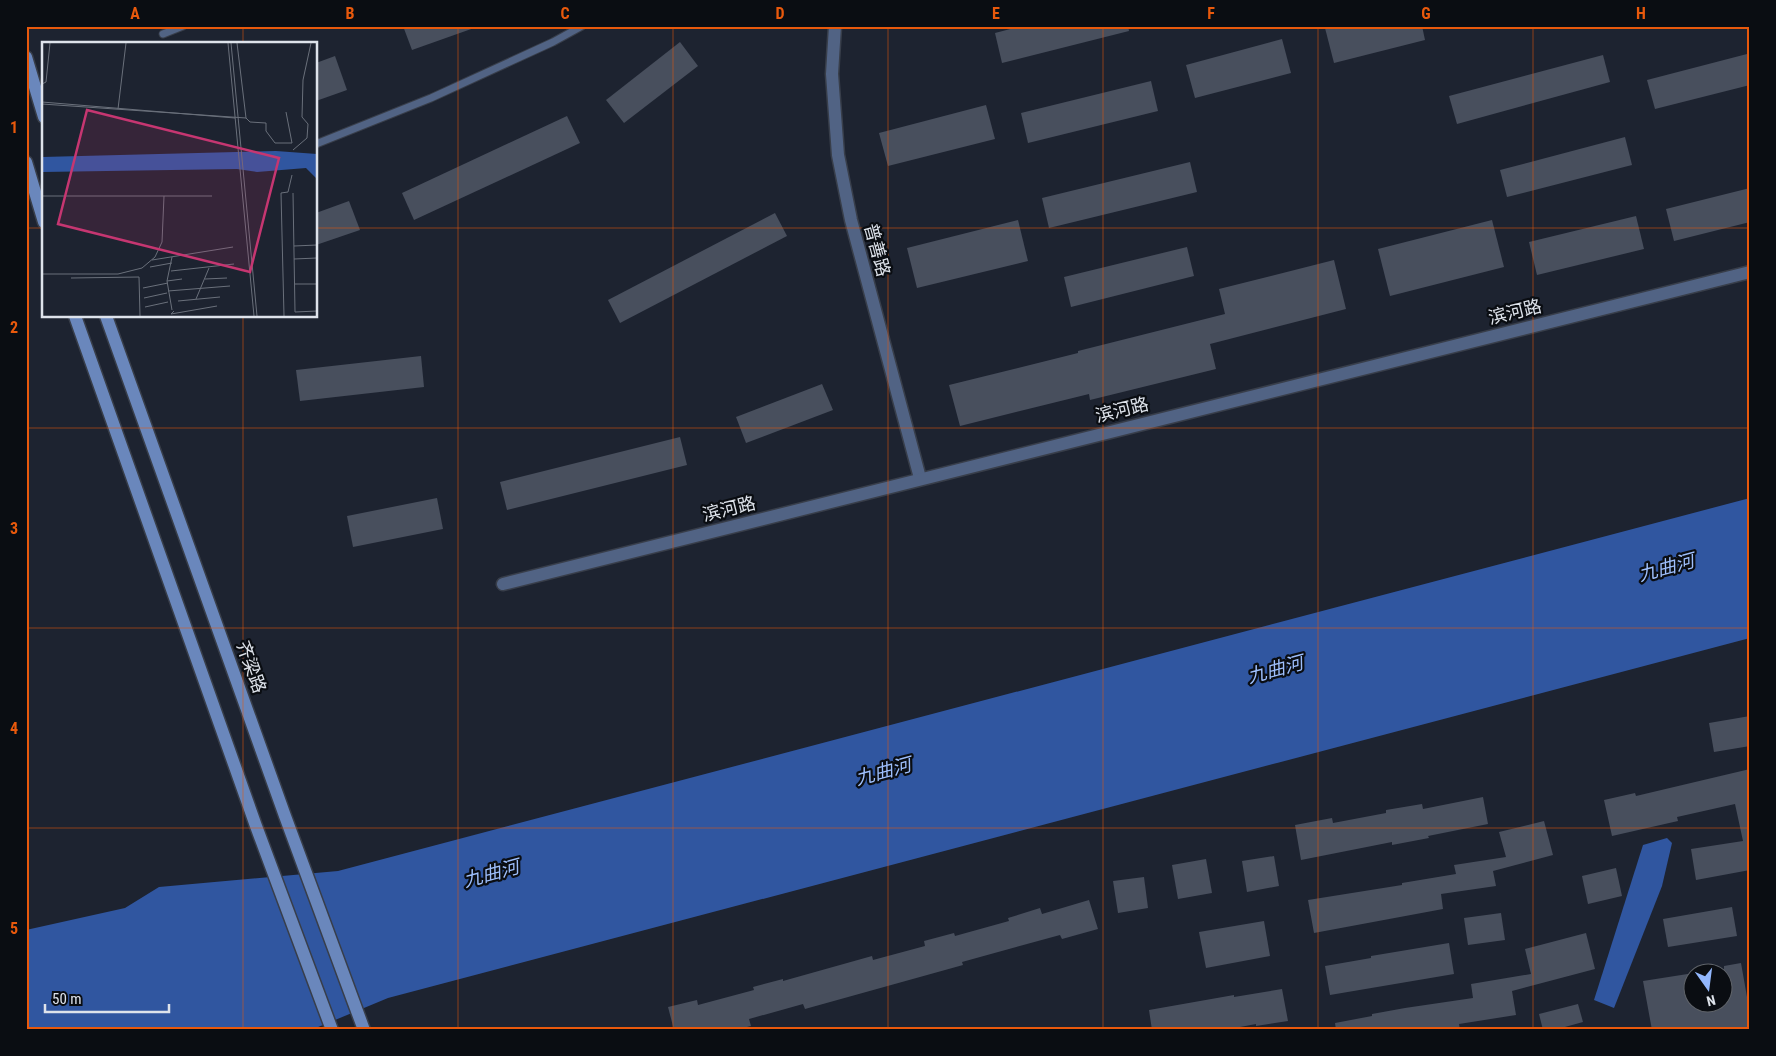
<svg xmlns="http://www.w3.org/2000/svg" width="1776" height="1056" font-family="'Roboto Condensed','Noto Sans SC',sans-serif">
<style>
.water{fill:#3056a0}
.building{fill:#484f5d}
.lines{fill:none;stroke-linecap:round;stroke-linejoin:round}
.lane-casing{stroke:#383e4a;stroke-width:9}
.street-casing{stroke:#383e4a;stroke-width:15}
.secondary-casing{stroke:#383e4a;stroke-width:15}
.lane{stroke:#516384;stroke-width:7}
.street{stroke:#516384;stroke-width:12}
.secondary{stroke:#6a87bc;stroke-width:12}
.grid{fill:none;stroke:#e8590c;stroke-width:1;stroke-opacity:0.55}
.labels{text-anchor:middle;stroke-width:4.5;stroke-linejoin:round;paint-order:stroke}
.street-label{font-size:18px;fill:#dee3eb;stroke:#0a0d12}
.water-label{font-size:19px;font-style:italic;fill:#9ebffc;stroke:#0a0d12}
.inset-road{fill:none;stroke:#6a707b;stroke-width:1}
.view{fill:#c63671;fill-opacity:0.15;stroke:#c63671;stroke-width:2.5}
.inset-edge{fill:none;stroke:#dee3eb;stroke-width:2.5}
.neatline{fill:none;stroke:#e8590c;stroke-width:2}
.grid-label{font-size:16px;text-anchor:middle;font-weight:bold;fill:#e8590c}
</style>
<rect width="100%" height="100%" fill="#1d2330"/>
<g class="water">
<polygon points="1750,498 1750,638 388,998 311,1030 26,1030 26,930 125,908 159,887 338,871"/>
<polygon points="1667,838 1672,843 1662,886 1614,1008 1594,1000 1643,845"/>
</g>
<g class="building">
<polygon points="403,26 473,26 474,28 412,50"/>
<polygon points="1022,26 1128,26 1129,31 1002,63 995,33"/>
<polygon points="1334,26 1422,26 1425,40 1334,63 1325,28"/>
<polygon points="1282,39 1291,73 1195,98 1186,65"/>
<polygon points="680,42 698,66 624,123 606,100"/>
<polygon points="1747,54 1750,66 1750,85 1655,109 1647,80"/>
<polygon points="1603,55 1610,82 1457,124 1449,96"/>
<polygon points="335,56 347,90 316,101 316,63"/>
<polygon points="1151,81 1158,111 1028,143 1021,113"/>
<polygon points="986,105 995,139 888,166 879,133"/>
<polygon points="567,116 580,143 414,220 402,193"/>
<polygon points="1625,137 1632,165 1507,197 1500,170"/>
<polygon points="1190,162 1197,192 1049,228 1042,198"/>
<polygon points="1750,188 1750,222 1674,241 1666,209"/>
<polygon points="349,201 360,230 316,245 316,213"/>
<polygon points="775,213 787,236 620,323 608,300"/>
<polygon points="1636,216 1644,249 1537,275 1529,242"/>
<polygon points="1018,220 1028,261 917,288 907,248"/>
<polygon points="1492,220 1504,267 1390,296 1378,249"/>
<polygon points="1187,247 1194,276 1071,307 1064,277"/>
<polygon points="1334,260 1346,309 1210,344 1216,369 1090,400 1089,394 960,426 949,385 1078,353 1078,351 1225,314 1219,289"/>
<polygon points="421,356 424,387 300,401 296,370"/>
<polygon points="822,384 833,410 746,443 736,417"/>
<polygon points="680,437 687,465 507,510 500,482"/>
<polygon points="437,498 443,529 353,547 347,516"/>
<polygon points="1750,716 1750,746 1714,752 1709,723"/>
<polygon points="1750,769 1750,870 1696,880 1691,849 1743,841 1735,804 1677,817 1678,821 1612,836 1604,800 1635,793 1636,796"/>
<polygon points="1483,797 1488,824 1428,836 1429,838 1392,845 1392,842 1301,860 1295,825 1332,818 1333,823 1386,813 1386,810 1422,804 1423,809"/>
<polygon points="1544,821 1553,855 1493,871 1496,886 1441,894 1443,909 1314,933 1308,900 1402,885 1402,883 1456,874 1454,865 1506,857 1499,832"/>
<polygon points="1274,856 1279,886 1247,892 1242,861"/>
<polygon points="1206,859 1212,893 1178,899 1172,865"/>
<polygon points="1616,868 1622,896 1588,904 1582,876"/>
<polygon points="1144,877 1148,908 1118,913 1113,881"/>
<polygon points="1089,900 1098,929 1062,939 1060,935 962,962 963,965 805,1009 803,1004 749,1019 751,1026 735,1030 674,1030 668,1007 697,1000 698,1005 754,990 753,987 783,979 783,981 872,956 873,960 925,946 924,941 954,933 955,936 1009,921 1008,918 1040,908 1042,914"/>
<polygon points="1732,907 1737,936 1668,947 1663,919"/>
<polygon points="1501,913 1505,940 1468,945 1464,918"/>
<polygon points="1264,921 1270,956 1206,968 1199,932"/>
<polygon points="1586,933 1595,969 1512,991 1516,1015 1459,1024 1460,1030 1336,1030 1335,1023 1372,1016 1372,1014 1405,1008 1473,998 1471,984 1531,974 1525,949"/>
<polygon points="1449,943 1454,974 1330,995 1325,966 1371,958 1371,956"/>
<polygon points="1741,963 1750,1014 1750,1030 1652,1030 1643,981 1694,973 1694,1004 1724,1004 1724,966"/>
<polygon points="1282,989 1288,1021 1256,1026 1256,1024 1224,1030 1152,1030 1149,1010 1234,995 1234,997"/>
<polygon points="1578,1004 1583,1022 1554,1030 1543,1030 1539,1014"/>
</g>
<g class="lines">
<g class="lane-casing">
<g id="lane">
<polyline points="163,34 183,26"/>
<polyline points="316,144 431,98 553,42 582,26"/>
</g>
</g>
<g class="street-casing">
<g id="street">
<polyline points="835,26 832,74 838,155 851,220 920,478"/>
<polyline points="503,584 1750,272"/>
</g>
</g>
<g class="secondary-casing">
<g id="secondary">
<polyline points="26,57 44,117"/>
<polyline points="26,162 44,222"/>
<polyline points="75,316 256,826 332,1030"/>
<polyline points="106,316 285,816 364,1030"/>
</g>
</g>
<use href="#lane" class="lane"/>
<use href="#street" class="street"/>
<use href="#secondary" class="secondary"/>
</g>
<path class="grid" d="M243,26V44M458,26V1030M673,26V1030M888,26V1030M1103,26V1030M1318,26V1030M1533,26V1030M26,228H44M316,228H1750M243,316V1030M26,428H1750M26,628H1750M26,828H1750"/>
<g class="labels">
<g class="street-label">
<text transform="translate(877 250) rotate(75)" y="6">普善路</text>
<text transform="translate(1515 312) rotate(-14)" y="6">滨河路</text>
<text transform="translate(1122 410) rotate(-14)" y="6">滨河路</text>
<text transform="translate(729 509) rotate(-14)" y="6">滨河路</text>
<text transform="translate(251 667) rotate(70)" y="6">齐梁路</text>
</g>
<g class="water-label">
<text transform="translate(1666 567) rotate(-15)" y="7">九曲河</text>
<text transform="translate(1275 669) rotate(-15)" y="7">九曲河</text>
<text transform="translate(883 771) rotate(-15)" y="7">九曲河</text>
<text transform="translate(491 873) rotate(-15)" y="7">九曲河</text>
</g>
</g>
<g transform="translate(42 42)">
<rect width="275" height="275" fill="#1d2330"/>
<path d="M234,109L275,112V137L264,126L215,130L195,127L0,130V115Z" fill="#3056a0"/>
<path class="inset-road" d="M186,1L212,274M189,1L215,274M0,42L4,40L8,1M0,60L193,76M0,62L204,76L195,1M76,67L84,1M204,76L208,80L224,81V89L233,101H250L244,70M251,108L265,96L266,82L260,75L261,38L269,1M251,151L253,270L275,269M0,154H170M252,204L275,203M252,217L275,216M110,218L191,205M108,225L130,221M129,229L192,222M0,232H76L100,226L113,215L120,200L122,154M29,236L97,235L98,274M163,237L185,236M125,239L140,237M253,242H275M101,246L126,241M126,249L188,244M102,256L125,251M154,257L167,226M136,259L178,255M103,265L126,260M130,268L125,239L130,215M132,269L129,272L175,264M242,274L239,151L246,150L250,133"/>
<path class="view" d="M45,68L237,116L208,230L16,182Z"/>
<rect width="275" height="275" class="inset-edge"/>
</g>
<rect width="1776" height="1056" fill="none" stroke="#0a0d12" stroke-width="55"/>
<g transform="translate(1708 988) rotate(166)"><circle r="24" fill="#0a0d12" stroke="#5f6369"/>
<path d="M0-4L9 19L0 12L-9 19Z" fill="#92b7fd"/>
<text y="-8" font-size="14" font-weight="bold" text-anchor="middle" fill="#dee3eb">N</text>
</g>
<path d="M45 1004v8h124v-8" fill="none" stroke="#dee3eb" stroke-width="2.5"/>
<text x="52" y="1004" font-size="15" fill="#dee3eb" stroke="#0a0d12" stroke-width="4" paint-order="stroke">50 m</text>
<rect x="28" y="28" width="1720" height="1000" class="neatline"/>
<g class="grid-label">
<text x="135" y="19">A</text>
<text x="350" y="19">B</text>
<text x="565" y="19">C</text>
<text x="780" y="19">D</text>
<text x="996" y="19">E</text>
<text x="1211" y="19">F</text>
<text x="1426" y="19">G</text>
<text x="1641" y="19">H</text>
<text x="14" y="133">1</text>
<text x="14" y="333">2</text>
<text x="14" y="534">3</text>
<text x="14" y="734">4</text>
<text x="14" y="934">5</text>
</g>
</svg>
